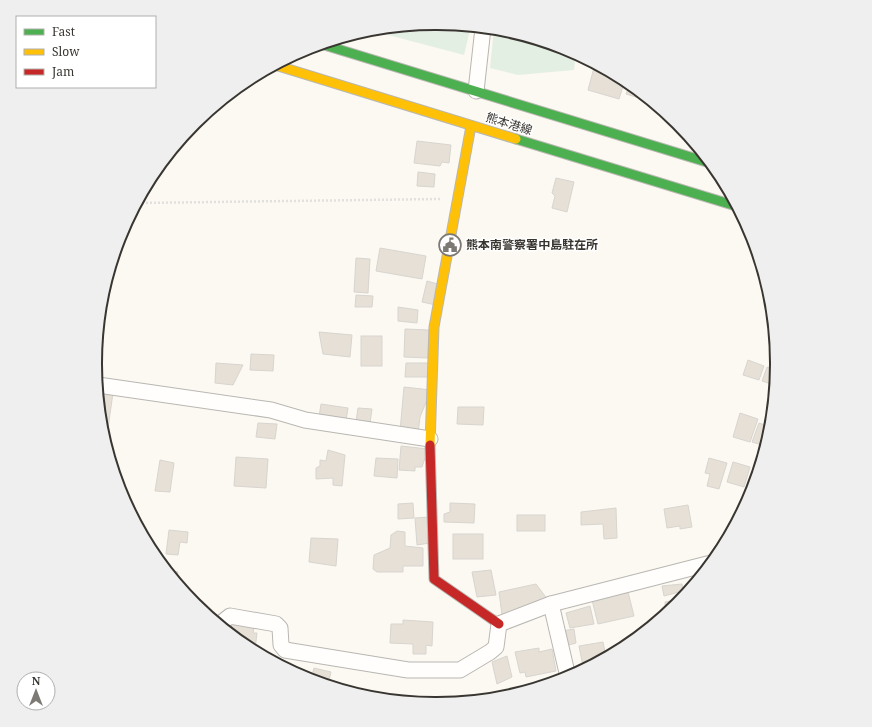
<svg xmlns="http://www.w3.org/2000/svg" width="872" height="727" font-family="'Noto Serif','Noto Sans JP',serif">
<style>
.green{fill:#e4efe4}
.building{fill:#e6e0d7;stroke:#d8d4cf}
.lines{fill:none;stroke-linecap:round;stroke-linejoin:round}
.street-casing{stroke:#b9b7b2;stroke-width:17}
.fast-casing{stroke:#b9b7b2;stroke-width:11}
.slow-casing{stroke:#b9b7b2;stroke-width:11}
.jam-casing{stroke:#b9b7b2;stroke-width:11}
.path{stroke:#e1e0de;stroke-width:2.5;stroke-dasharray:2 2;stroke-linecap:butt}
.street{stroke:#fffefd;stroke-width:15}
.fast{stroke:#4caf50;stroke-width:9}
.slow{stroke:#ffc107;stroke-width:9}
.jam{stroke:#c62828;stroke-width:9}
.labels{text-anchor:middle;stroke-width:3;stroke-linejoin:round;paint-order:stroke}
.street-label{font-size:12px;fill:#393631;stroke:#fff}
.poi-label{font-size:12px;font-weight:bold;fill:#393631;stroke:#fff;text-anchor:start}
.rim{fill:none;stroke:#393631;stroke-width:2}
</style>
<rect width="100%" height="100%" fill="#fcf9f2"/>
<g class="green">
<polygon points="436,23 471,26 464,55 369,30"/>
<polygon points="494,29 503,30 567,49 576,54 574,70 518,75 490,68"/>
</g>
<g class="building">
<polygon points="595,64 625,80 619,99 588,90"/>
<polygon points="630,84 649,100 649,101 626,94"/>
<polygon points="417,141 451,145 449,163 442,162 440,166 414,163"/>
<polygon points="418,172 435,174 434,187 417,186"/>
<polygon points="556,178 574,182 567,212 552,208 555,196 552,193"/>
<polygon points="380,248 426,256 422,279 376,271"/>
<polygon points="356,258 370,259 368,293 354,292"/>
<polygon points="427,281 441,285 436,305 422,302"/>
<polygon points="356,295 373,296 372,307 355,307"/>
<polygon points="398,307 418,310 417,323 398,321"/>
<polygon points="405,329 429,330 428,358 404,357"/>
<polygon points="319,332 352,335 350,357 323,354"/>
<rect x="361" y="336" width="21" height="30"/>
<polygon points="251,354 274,355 273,371 250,370"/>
<polygon points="748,360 764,366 759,380 743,375"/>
<polygon points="216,363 243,365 233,385 215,383"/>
<polygon points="406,363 428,363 428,377 405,377"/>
<polygon points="767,367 776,370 774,385 762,381"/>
<polygon points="404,387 431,390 420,417 418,433 400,431"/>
<polygon points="98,390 113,393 106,442 102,430"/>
<polygon points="321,404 348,408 346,421 319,417"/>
<polygon points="458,407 484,407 483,425 457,424"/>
<polygon points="358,408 372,409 370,423 356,422"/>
<polygon points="740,413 758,419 750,442 733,437"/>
<polygon points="258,423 277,424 275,439 256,437"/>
<polygon points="759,423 770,427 765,446 752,442"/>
<polygon points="401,446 428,449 422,467 415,467 415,471 399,470"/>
<polygon points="328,450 345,455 342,486 333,485 333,478 316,479 316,468 320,466 320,460 326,461"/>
<polygon points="236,457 268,459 266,488 234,486"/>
<polygon points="376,458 398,459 397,478 374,476"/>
<polygon points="709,458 727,463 719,489 707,486 710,474 705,473"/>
<polygon points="757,458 761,459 754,483 750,482"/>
<polygon points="160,460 174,463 170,492 155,491"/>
<polygon points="733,462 750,467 744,487 727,482"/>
<polygon points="413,503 414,518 398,519 398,504"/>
<polygon points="450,503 475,504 474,523 444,522 444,514 450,512"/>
<polygon points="688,505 692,527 680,529 680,526 667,528 664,509"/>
<polygon points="616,508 617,538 604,539 603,524 581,525 581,512"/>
<rect x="517" y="515" width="28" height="16"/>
<polygon points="429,517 430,543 417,545 415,518"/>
<polygon points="169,530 188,532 187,543 180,542 178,555 166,554"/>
<polygon points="397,531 405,532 405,546 423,548 423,566 403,566 403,572 377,572 373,569 374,555 390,548 391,535"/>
<rect x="453" y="534" width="30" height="25"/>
<polygon points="311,538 338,539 336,566 309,562"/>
<polygon points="167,570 178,572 176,580"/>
<polygon points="491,570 496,595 477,597 472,572"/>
<polygon points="536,584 551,604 502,615 499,592"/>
<polygon points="682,584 683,591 664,596 662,586"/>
<polygon points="628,592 634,616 598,624 592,600"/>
<polygon points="681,599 677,604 666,613 665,602"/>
<polygon points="590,606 594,624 570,628 566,613"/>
<polygon points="403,620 433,622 432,646 426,645 426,654 413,654 413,644 390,643 391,624 403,624"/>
<polygon points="229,624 254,628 253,633 257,633 255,650 247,646 229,632"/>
<polygon points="574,629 576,643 565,646 562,631"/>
<polygon points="603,642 606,657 593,664 583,666 579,646"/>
<polygon points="539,648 539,652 552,649 556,671 526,677 525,672 520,673 515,652"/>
<polygon points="507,656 512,677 497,684 492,662"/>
<polygon points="285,667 300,668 299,675"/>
<polygon points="314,668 331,672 328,685 311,680"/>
</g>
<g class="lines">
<g class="street-casing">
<g id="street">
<polyline points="476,91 483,28"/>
<polyline points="98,385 271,410 305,420 430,439"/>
<polyline points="551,604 568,677"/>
<polyline points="220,624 230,616 276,624 280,628 281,645 285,650 408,670 460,670 490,652 496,647 499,624 551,604 711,563"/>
</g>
</g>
<g class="fast-casing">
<g id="fast">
<polyline points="321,44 710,163"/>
<polyline points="516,139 736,206"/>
</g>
</g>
<g class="slow-casing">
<g id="slow">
<polyline points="275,65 516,139"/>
<polyline points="430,445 434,327 471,126"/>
</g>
</g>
<g class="jam-casing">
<polyline id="jam" points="430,445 434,579 499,624"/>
</g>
<polyline class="path" points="138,203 440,199"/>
<use href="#street" class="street"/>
<use href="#fast" class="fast"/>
<use href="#slow" class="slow"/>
<use href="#jam" class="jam"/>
</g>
<defs>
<g id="civic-ring" transform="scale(1.15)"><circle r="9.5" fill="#fff" stroke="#7d7a75" stroke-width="1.5"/><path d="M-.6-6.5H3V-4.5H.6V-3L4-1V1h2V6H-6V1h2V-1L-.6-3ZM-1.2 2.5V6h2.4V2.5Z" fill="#7d7a75"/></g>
</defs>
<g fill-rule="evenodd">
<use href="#civic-ring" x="450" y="245"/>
</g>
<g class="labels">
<g class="street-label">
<text transform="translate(509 124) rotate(17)" y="4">熊本港線</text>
</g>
<g class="poi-label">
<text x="466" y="249">熊本南警察署中島駐在所</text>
</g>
</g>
<path d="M0 0H872V727H0ZM435 30H437A333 333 0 0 1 770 363V364A333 333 0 0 1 437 697H435A333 333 0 0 1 102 364V363A333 333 0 0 1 435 30Z" fill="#efefef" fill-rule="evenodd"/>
<path class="rim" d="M435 30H437A333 333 0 0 1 770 363V364A333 333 0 0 1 437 697H435A333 333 0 0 1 102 364V363A333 333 0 0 1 435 30Z"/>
<rect x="16" y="16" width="140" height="72" fill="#ffffff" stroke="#b0afad"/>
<rect x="24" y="29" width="20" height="6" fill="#4caf50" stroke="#b0afad"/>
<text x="52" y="36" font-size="12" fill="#393631">Fast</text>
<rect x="24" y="49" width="20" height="6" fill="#ffc107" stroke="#b0afad"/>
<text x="52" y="56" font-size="12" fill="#393631">Slow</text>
<rect x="24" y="69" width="20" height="6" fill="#c62828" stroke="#b0afad"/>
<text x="52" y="76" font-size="12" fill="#393631">Jam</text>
<g transform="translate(36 691)"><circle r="19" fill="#ffffff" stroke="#b0afad"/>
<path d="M0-3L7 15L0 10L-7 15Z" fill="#7d7a75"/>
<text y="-6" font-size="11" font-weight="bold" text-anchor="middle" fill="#393631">N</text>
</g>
</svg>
